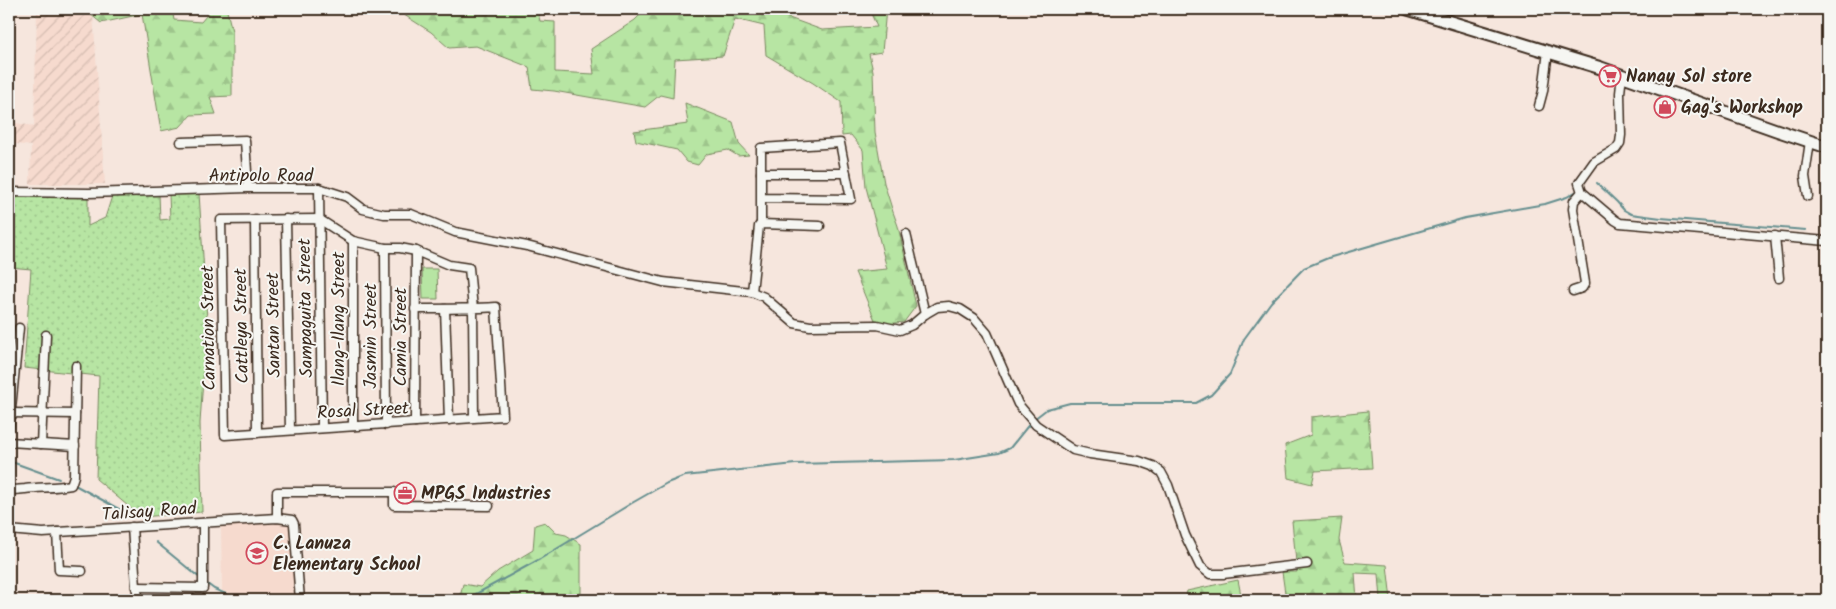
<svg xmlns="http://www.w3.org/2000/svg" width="1836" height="609" font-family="Kalam,sans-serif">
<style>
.built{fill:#f6dace}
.industrial{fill:url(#industrial-furrows)}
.grass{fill:url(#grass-dots);stroke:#798860}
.forest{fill:url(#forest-firs);stroke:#798860}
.pitch{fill:#b7e5a3;stroke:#798860}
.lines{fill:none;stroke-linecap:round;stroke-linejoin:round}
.stream{stroke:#658f8f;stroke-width:2}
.minor-casing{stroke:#3b2a1e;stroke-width:11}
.secondary-casing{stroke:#3b2a1e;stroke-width:15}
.minor{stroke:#f6f6f2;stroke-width:8}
.secondary{stroke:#f6f6f2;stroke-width:11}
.labels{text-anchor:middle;stroke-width:4;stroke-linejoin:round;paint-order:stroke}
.poi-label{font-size:18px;font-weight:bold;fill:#3b2a1e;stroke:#f6f6f2;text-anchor:start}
.street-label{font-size:18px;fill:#3b2a1e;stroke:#f6f6f2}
</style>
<defs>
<pattern id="industrial-furrows" width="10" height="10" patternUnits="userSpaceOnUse" patternTransform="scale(1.25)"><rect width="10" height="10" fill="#f6dace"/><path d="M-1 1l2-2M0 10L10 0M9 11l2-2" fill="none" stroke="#d4bbb0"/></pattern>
<pattern id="grass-dots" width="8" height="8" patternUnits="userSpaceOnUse" patternTransform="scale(1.25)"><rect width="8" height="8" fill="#b7e5a3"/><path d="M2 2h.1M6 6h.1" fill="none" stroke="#9ec58c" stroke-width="1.8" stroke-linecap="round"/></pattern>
<pattern id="forest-firs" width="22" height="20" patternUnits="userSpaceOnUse" patternTransform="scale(1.25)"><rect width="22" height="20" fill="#b7e5a3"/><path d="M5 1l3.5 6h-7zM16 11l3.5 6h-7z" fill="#9ec58c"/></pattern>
</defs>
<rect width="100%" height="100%" fill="#f6e6dd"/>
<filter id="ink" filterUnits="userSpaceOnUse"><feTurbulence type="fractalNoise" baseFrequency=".02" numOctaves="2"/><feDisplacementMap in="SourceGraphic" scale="10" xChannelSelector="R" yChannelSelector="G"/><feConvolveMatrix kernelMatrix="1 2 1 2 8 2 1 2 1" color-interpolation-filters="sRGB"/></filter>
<g filter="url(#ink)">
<polygon class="built" points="289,522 291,524 294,600 244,600 222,591 221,525"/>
<polygon class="industrial" points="37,9 71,9 73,14 93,14 105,184 30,184 31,146 9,143 9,122 34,126"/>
<polygon class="grass" points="113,193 159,194 160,220 170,219 169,194 199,193 207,320 200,423 202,512 141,517 96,479 99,376 24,368 31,269 9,267 9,197 88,196 88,226 105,218"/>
<g class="forest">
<polygon points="84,9 172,9 174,20 201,22 212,9 227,11 232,31 232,96 210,97 216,114 191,115 180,127 161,131 142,14 101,23"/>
<polygon points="312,9 474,9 475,12 488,15 489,9 537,9 540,21 555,22 555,72 594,74 591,49 635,20 646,9 779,9 781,15 822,30 877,27 869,9 886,9 882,52 869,54 873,71 875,132 884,183 893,212 898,226 916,306 904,322 877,325 855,272 887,269 866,187 863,150 851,135 842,136 841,102 813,83 766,55 764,26 735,19 723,56 675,59 673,98 660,95 645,107 554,91 532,89 529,67 476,46 449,48 431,32 401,13 327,12"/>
<polygon points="685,103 733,122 739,144 749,155 738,156 728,150 707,154 698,165 687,162 677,150 636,141 634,131 688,124"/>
<polygon points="1368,411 1372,468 1315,471 1312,484 1288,478 1285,445 1311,435 1311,417"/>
<polygon points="1342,518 1339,540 1345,562 1387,565 1391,600 1381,600 1379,574 1355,573 1357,600 1286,600 1282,572 1297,572 1292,521"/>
<polygon points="545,522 556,533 566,535 581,544 581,600 452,600 461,593 463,584 480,587 498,571 533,550 535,525"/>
<polygon points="1238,580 1242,600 1185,600 1187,591"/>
</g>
<polygon class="pitch" points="422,269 437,269 438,299 423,299"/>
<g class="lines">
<g class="stream">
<polyline points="1597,183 1617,202 1624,210 1631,214 1661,218 1806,230"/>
<polyline points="1034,419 1047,409 1070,403 1196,403 1211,395 1230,374 1244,339 1271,302 1304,268 1328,258 1465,218 1545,204 1567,197 1580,189"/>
<polyline points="9,461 59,479"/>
<polyline points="73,484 128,514"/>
<polyline points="156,542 201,579"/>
<polyline points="206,583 214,589 240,600"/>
<polyline points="465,600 540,559 632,503 667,483 685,476 795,464 954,460 999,453 1010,448 1031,422"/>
</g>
<g class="minor-casing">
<g id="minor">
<polyline points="1622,75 1620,93 1621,135 1620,143 1616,149 1594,162 1579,183 1582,192 1615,220 1620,223 1827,241"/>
<polyline points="1539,106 1543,91 1548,51"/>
<polyline points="181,142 245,140 248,188"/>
<polyline points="761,173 846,173"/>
<polyline points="319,188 322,428"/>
<polyline points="9,192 89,193 248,188 319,188 347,197 363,209 384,214 411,214 455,232 527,246 663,282 752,292 764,297 794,323 810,326 877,325 900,330 912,325 925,314 937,307 949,306 960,309 974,318 987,333 1018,404 1036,425 1073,450 1090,454 1139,461 1153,466 1161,472 1168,485 1185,535 1200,566 1210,574 1223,574 1307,564"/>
<polyline points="1808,196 1805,176 1810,141"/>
<polyline points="255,219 257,433"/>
<polyline points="286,219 290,430"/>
<polyline points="761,224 761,148 840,143 851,199 762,198"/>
<polyline points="906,234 925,314"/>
<polyline points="1775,236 1779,278"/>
<polyline points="353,241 353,426"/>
<polyline points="385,248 386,425"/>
<polyline points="1573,291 1582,288 1585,283 1573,209 1574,201 1582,192"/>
<polyline points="752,292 759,226 761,224 820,226"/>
<path d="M415,309C442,309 469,309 496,307L503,416C410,423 317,429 225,435L221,220L319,219L353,241L385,248H400L416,251L449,265L469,268L473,309L474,418"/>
<polyline points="445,309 449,420"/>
<polyline points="11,413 75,414"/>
<polyline points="415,422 416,251"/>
<polyline points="9,428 19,328"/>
<polyline points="9,442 75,446"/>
<polyline points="41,444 46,335"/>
<path d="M9,489C15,491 19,489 25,489C41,487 55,488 71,485L74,476L76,366"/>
<polyline points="277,518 277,492 394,492 394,505 489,506"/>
<polyline points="132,527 136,587 139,600"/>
<polyline points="9,530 43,533 277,518 292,520 294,524 300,600"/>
<polyline points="57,532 59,570 82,571"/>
<polyline points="136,587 203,588 203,523"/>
</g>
</g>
<g class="secondary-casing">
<polyline id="secondary" points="1408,9 1601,68 1776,130 1827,147"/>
</g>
<use href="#minor" class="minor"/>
<use href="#secondary" class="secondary"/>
</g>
</g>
<defs>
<g id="supermarket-ring" transform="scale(1.125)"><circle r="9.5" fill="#f6f6f2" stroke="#d1495b" stroke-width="1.5"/><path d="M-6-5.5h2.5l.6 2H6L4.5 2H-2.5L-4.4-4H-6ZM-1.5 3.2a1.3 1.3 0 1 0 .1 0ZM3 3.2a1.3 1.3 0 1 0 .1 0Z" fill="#d1495b"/></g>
<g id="shop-ring" transform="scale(1.125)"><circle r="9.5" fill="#f6f6f2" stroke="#d1495b" stroke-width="1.5"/><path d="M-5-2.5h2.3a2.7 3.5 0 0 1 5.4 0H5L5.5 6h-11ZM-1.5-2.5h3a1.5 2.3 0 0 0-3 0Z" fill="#d1495b"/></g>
<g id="office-ring" transform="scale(1.125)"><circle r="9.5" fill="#f6f6f2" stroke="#d1495b" stroke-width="1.5"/><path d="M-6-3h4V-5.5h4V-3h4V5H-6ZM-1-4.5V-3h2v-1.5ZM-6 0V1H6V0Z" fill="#d1495b"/></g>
<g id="school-ring" transform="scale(1.125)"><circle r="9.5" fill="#f6f6f2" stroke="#d1495b" stroke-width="1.5"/><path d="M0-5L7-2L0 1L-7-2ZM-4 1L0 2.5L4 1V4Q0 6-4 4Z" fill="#d1495b"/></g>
</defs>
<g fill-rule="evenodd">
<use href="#supermarket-ring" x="1610" y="76"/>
<use href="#shop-ring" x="1665" y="107"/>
<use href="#office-ring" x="405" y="493"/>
<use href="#school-ring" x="257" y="553"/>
</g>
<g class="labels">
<g class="poi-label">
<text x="1626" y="82">Nanay Sol store</text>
<text x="1681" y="113">Gag's Workshop</text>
<text x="421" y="499">MPGS Industries</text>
<text x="273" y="549">C. Lanuza<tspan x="273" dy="21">Elementary School</tspan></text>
</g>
<g class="street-label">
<text x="261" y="181">Antipolo Road</text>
<text transform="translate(305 308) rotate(-91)" y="6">Sampaguita Street</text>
<text transform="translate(338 319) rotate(-90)" y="6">Ilang-Ilang Street</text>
<text transform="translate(273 325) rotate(-91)" y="6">Santan Street</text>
<text transform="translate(241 326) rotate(-91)" y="6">Cattleya Street</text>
<text transform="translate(208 328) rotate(-91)" y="6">Carnation Street</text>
<text transform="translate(370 336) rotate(-90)" y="6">Jasmin Street</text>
<text transform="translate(400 337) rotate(-90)" y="6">Camia Street</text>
<text transform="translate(363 410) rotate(-3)" y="6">Rosal Street</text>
<text transform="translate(149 511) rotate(-4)" y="6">Talisay Road</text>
</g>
</g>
<rect width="1836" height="609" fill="none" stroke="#f6f6f2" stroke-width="30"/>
<rect x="15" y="15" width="1806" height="579" fill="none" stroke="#3b2a1e" stroke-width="2" filter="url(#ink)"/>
</svg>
